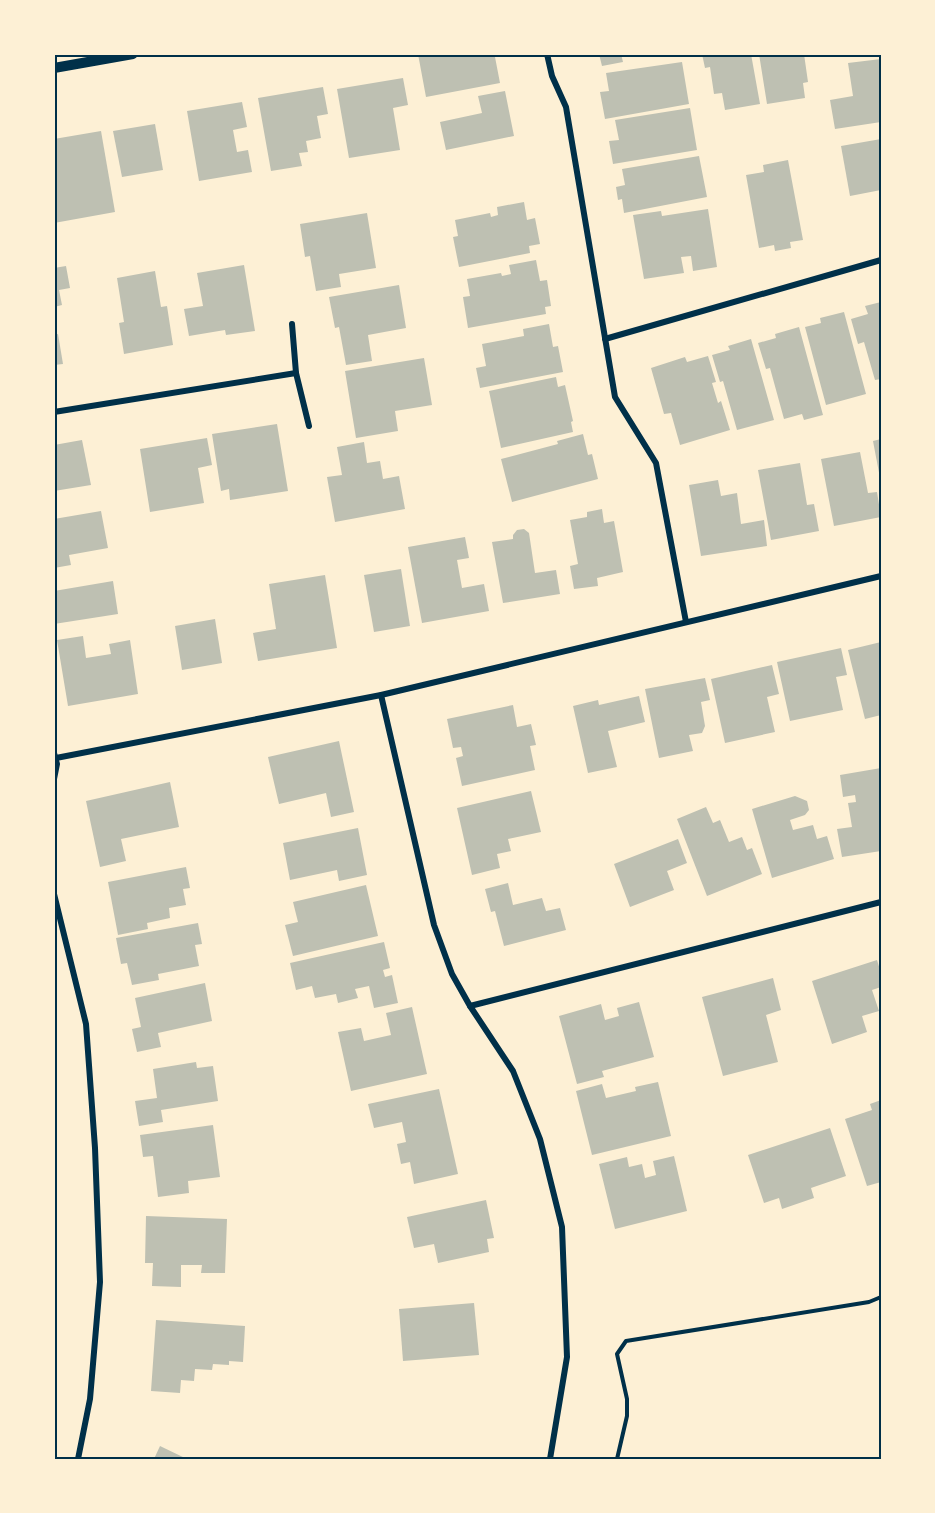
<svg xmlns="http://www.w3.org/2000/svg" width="935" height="1513" font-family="Roboto,sans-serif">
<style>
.building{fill:#bec0b2}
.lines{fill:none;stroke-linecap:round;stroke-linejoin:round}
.path{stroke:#003049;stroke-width:4}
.minor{stroke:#003049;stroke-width:6}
.tertiary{stroke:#003049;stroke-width:10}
.neatline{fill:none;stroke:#003049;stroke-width:2}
</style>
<rect width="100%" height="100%" fill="#fdf0d5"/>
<g class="building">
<polygon points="418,54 498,54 498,56 495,57 500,83 426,97"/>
<polygon points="599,54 621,54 623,62 602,66"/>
<polygon points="702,54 751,54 760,104 725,110 722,93 714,94 710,67 705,68"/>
<polygon points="759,54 804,54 808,82 803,83 805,98 767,104"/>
<polygon points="881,59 881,122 835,129 830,100 853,96 848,63"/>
<polygon points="682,62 689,104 605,119 600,92 609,91 606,73"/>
<polygon points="403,78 408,105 393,108 400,150 349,158 337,89"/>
<polygon points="323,87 328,114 317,116 321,138 306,141 308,152 299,153 302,166 271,171 258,98"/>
<polygon points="505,91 514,136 446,150 440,122 482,113 478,96"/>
<polygon points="242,102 247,127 233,130 237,152 248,150 252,172 199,181 187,111"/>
<polygon points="690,108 697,150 613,164 609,141 619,140 615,120"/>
<polygon points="155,124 163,170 122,177 113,131"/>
<polygon points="101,131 115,212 54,223 54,139"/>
<polygon points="881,139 881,190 850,196 841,146"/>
<polygon points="699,156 707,197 624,213 622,199 618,200 616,187 625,185 622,169"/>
<polygon points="788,160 803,240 790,242 791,248 775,251 774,245 759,248 746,175 764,172 763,165"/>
<polygon points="524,202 527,220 535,218 540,244 529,246 530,253 459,267 453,237 458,236 455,220 490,213 491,217 498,215 497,207"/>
<polygon points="708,209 717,267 693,271 691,256 681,257 684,273 644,279 633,215 661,211 662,216"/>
<polygon points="367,213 376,268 339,274 341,287 316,291 310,256 305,257 300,224"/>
<polygon points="536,260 540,281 547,280 551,306 545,307 546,314 468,328 463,297 470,296 467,279 501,273 502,276 511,274 509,265"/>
<polygon points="244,265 255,331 226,335 225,330 189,336 184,309 203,306 197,273"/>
<polygon points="66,266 70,288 59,290 62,305 54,307 54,268"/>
<polygon points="155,271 161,307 167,306 173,345 124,354 119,323 124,322 117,278"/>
<polygon points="399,285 406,328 368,335 372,361 346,365 339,327 335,328 329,297"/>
<polygon points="881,302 881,379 875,380 864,342 858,344 851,319 868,314 865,306"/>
<polygon points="844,312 866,394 826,405 805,327 821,323 820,318"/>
<polygon points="549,324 553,347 558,346 563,372 480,388 476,368 486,366 482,344 524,336 523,329"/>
<polygon points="799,327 823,415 804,420 802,414 784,419 770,368 766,369 758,343 776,338 775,334"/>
<polygon points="58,334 63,364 54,365 54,335"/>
<polygon points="751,339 774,420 737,430 723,381 720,382 712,355 730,350 728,346"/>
<polygon points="708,356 716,382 712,383 718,403 721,401 730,430 680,445 671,413 664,414 651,368 685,357 687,362"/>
<polygon points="424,358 432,405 395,411 398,431 356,438 345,371"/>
<polygon points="556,377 558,387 565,385 573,421 571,422 573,432 501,448 489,391"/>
<polygon points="277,424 288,491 230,500 229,489 221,491 212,434"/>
<polygon points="583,434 588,455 592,454 598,479 512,502 501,459 558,444 557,441"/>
<polygon points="207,438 212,465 198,468 204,503 150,512 140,449"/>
<polygon points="881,439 881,478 880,478 873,441"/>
<polygon points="82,440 91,485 54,491 54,445"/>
<polygon points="364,442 367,463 380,461 383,479 399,476 405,509 335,522 327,477 342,475 337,447"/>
<polygon points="860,452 868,493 877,492 881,517 834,526 821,459"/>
<polygon points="800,463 807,505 814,504 819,531 771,540 758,470"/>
<polygon points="718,480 721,496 737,493 741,524 764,520 767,546 701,556 689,485"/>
<polygon points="602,509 604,523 614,521 623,572 597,578 598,586 574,589 570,566 578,564 570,520 587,517 587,512"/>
<polygon points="101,511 108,548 69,555 71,565 54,568 54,519"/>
<polygon points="524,529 529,533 535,573 556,570 560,594 503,603 492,542 513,539 513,535 517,530"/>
<polygon points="465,537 469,558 457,560 462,588 484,584 489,611 422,623 408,547"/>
<polygon points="401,569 410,626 374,632 364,575"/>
<polygon points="325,575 337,648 258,661 253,633 276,629 269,584"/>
<polygon points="113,581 118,614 54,624 54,591"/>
<polygon points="215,619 222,663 182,670 175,626"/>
<polygon points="83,636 86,658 111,654 109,644 130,640 138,694 68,706 57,640"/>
<polygon points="881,642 881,715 865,719 848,650"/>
<polygon points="841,648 847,675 836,677 843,710 790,721 777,662"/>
<polygon points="772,665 779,694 767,697 775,732 725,743 711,679"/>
<polygon points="705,678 710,700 701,702 705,726 702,733 689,735 693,751 659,758 645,689"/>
<polygon points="639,696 645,722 608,731 617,767 588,773 573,706 598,700 599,705"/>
<polygon points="513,705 517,727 531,724 536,745 530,746 535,770 462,786 456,758 463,756 461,747 453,748 447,719"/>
<polygon points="339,741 354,812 331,817 326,793 279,804 268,757"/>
<polygon points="881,768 881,851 842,857 837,829 852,827 848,803 856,802 855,795 843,797 840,775"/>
<polygon points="170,782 179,827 121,839 126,861 100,867 86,801"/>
<polygon points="531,791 541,832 508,839 511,851 497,854 500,868 472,875 457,808"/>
<polygon points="795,796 807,801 809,810 805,815 790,820 793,830 813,825 817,839 827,836 834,859 772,878 752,809"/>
<polygon points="706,807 713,823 720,820 729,842 742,837 747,850 752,848 762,874 707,896 677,819"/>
<polygon points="358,828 367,875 339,881 337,870 290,880 283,843"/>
<polygon points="678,839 687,863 667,871 674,890 630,907 614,864"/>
<polygon points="186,867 190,888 183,889 186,905 169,908 170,918 147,923 148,929 118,935 108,882"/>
<polygon points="508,883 513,905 542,898 546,911 560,908 566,930 504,946 495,911 491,912 485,889"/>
<polygon points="366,885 378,936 293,956 285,925 298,922 293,902"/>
<polygon points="198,923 202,944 195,945 199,966 158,974 159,980 132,985 127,963 121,964 116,938"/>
<polygon points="384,942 390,968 383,970 385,977 392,975 398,1003 374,1008 369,986 355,989 358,998 338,1003 336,994 315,998 312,986 296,990 290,963"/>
<polygon points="877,960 881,973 881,987 872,990 879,1011 862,1016 867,1032 832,1044 812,981"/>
<polygon points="773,978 781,1010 766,1015 778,1062 723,1076 702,997"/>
<polygon points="205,983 212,1021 158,1033 161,1047 137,1052 132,1029 141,1027 135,998"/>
<polygon points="639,1002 654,1057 602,1071 604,1077 577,1084 559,1016 601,1004 605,1020 619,1016 617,1008"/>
<polygon points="412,1007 427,1074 351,1091 338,1032 361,1028 364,1041 391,1035 386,1013"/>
<polygon points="196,1062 197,1068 213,1066 218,1101 161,1110 163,1122 139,1126 135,1101 157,1098 153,1069"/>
<polygon points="658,1082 671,1136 592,1155 576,1091 602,1084 606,1098 636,1091 635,1087"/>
<polygon points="439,1089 458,1174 414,1184 410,1162 401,1164 397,1144 406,1142 402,1122 374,1128 368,1104"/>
<polygon points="881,1100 881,1182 867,1186 845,1119 872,1110 870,1104"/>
<polygon points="213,1125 220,1177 188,1181 189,1193 158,1197 153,1156 143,1157 140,1135"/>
<polygon points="830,1128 846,1176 811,1188 814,1198 782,1209 779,1198 764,1203 748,1155"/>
<polygon points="674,1156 687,1211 615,1229 599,1164 627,1157 629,1167 642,1164 645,1178 656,1175 653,1161"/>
<polygon points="486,1200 494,1238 487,1239 489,1252 438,1263 434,1244 414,1248 407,1217"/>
<polygon points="146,1216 227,1219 225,1273 201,1273 202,1265 181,1265 181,1287 152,1286 153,1263 145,1263"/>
<polygon points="474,1303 479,1355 403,1361 399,1309"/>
<polygon points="156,1320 245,1326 243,1362 229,1361 229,1365 213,1364 212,1370 195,1369 194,1381 181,1380 180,1393 151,1391"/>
<polygon points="160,1446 187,1459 154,1459"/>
</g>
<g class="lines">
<polyline class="path" points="617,1459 627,1416 627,1399 617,1354 626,1341 869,1302 881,1297"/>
<g class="minor">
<polyline points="547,54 552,76 566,107 615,397 656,463 686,622"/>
<polyline points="292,324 296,373 309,426"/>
<polyline points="605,339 881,260"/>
<polyline points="54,412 296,373"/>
<polyline points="381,695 434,925 452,974 470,1006 513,1071 540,1139 562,1227 567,1357 550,1459"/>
<polyline points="54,753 57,764 54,779"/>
<polyline points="56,758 381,695 881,576"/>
<polyline points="54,894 86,1024 95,1148 100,1282 90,1399 78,1459"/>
<polyline points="470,1006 881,902"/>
</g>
<polyline class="tertiary" points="54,68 133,54"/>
</g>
<rect width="935" height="1513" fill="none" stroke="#fdf0d5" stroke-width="111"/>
<rect x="56" y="56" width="824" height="1402" class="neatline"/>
</svg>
